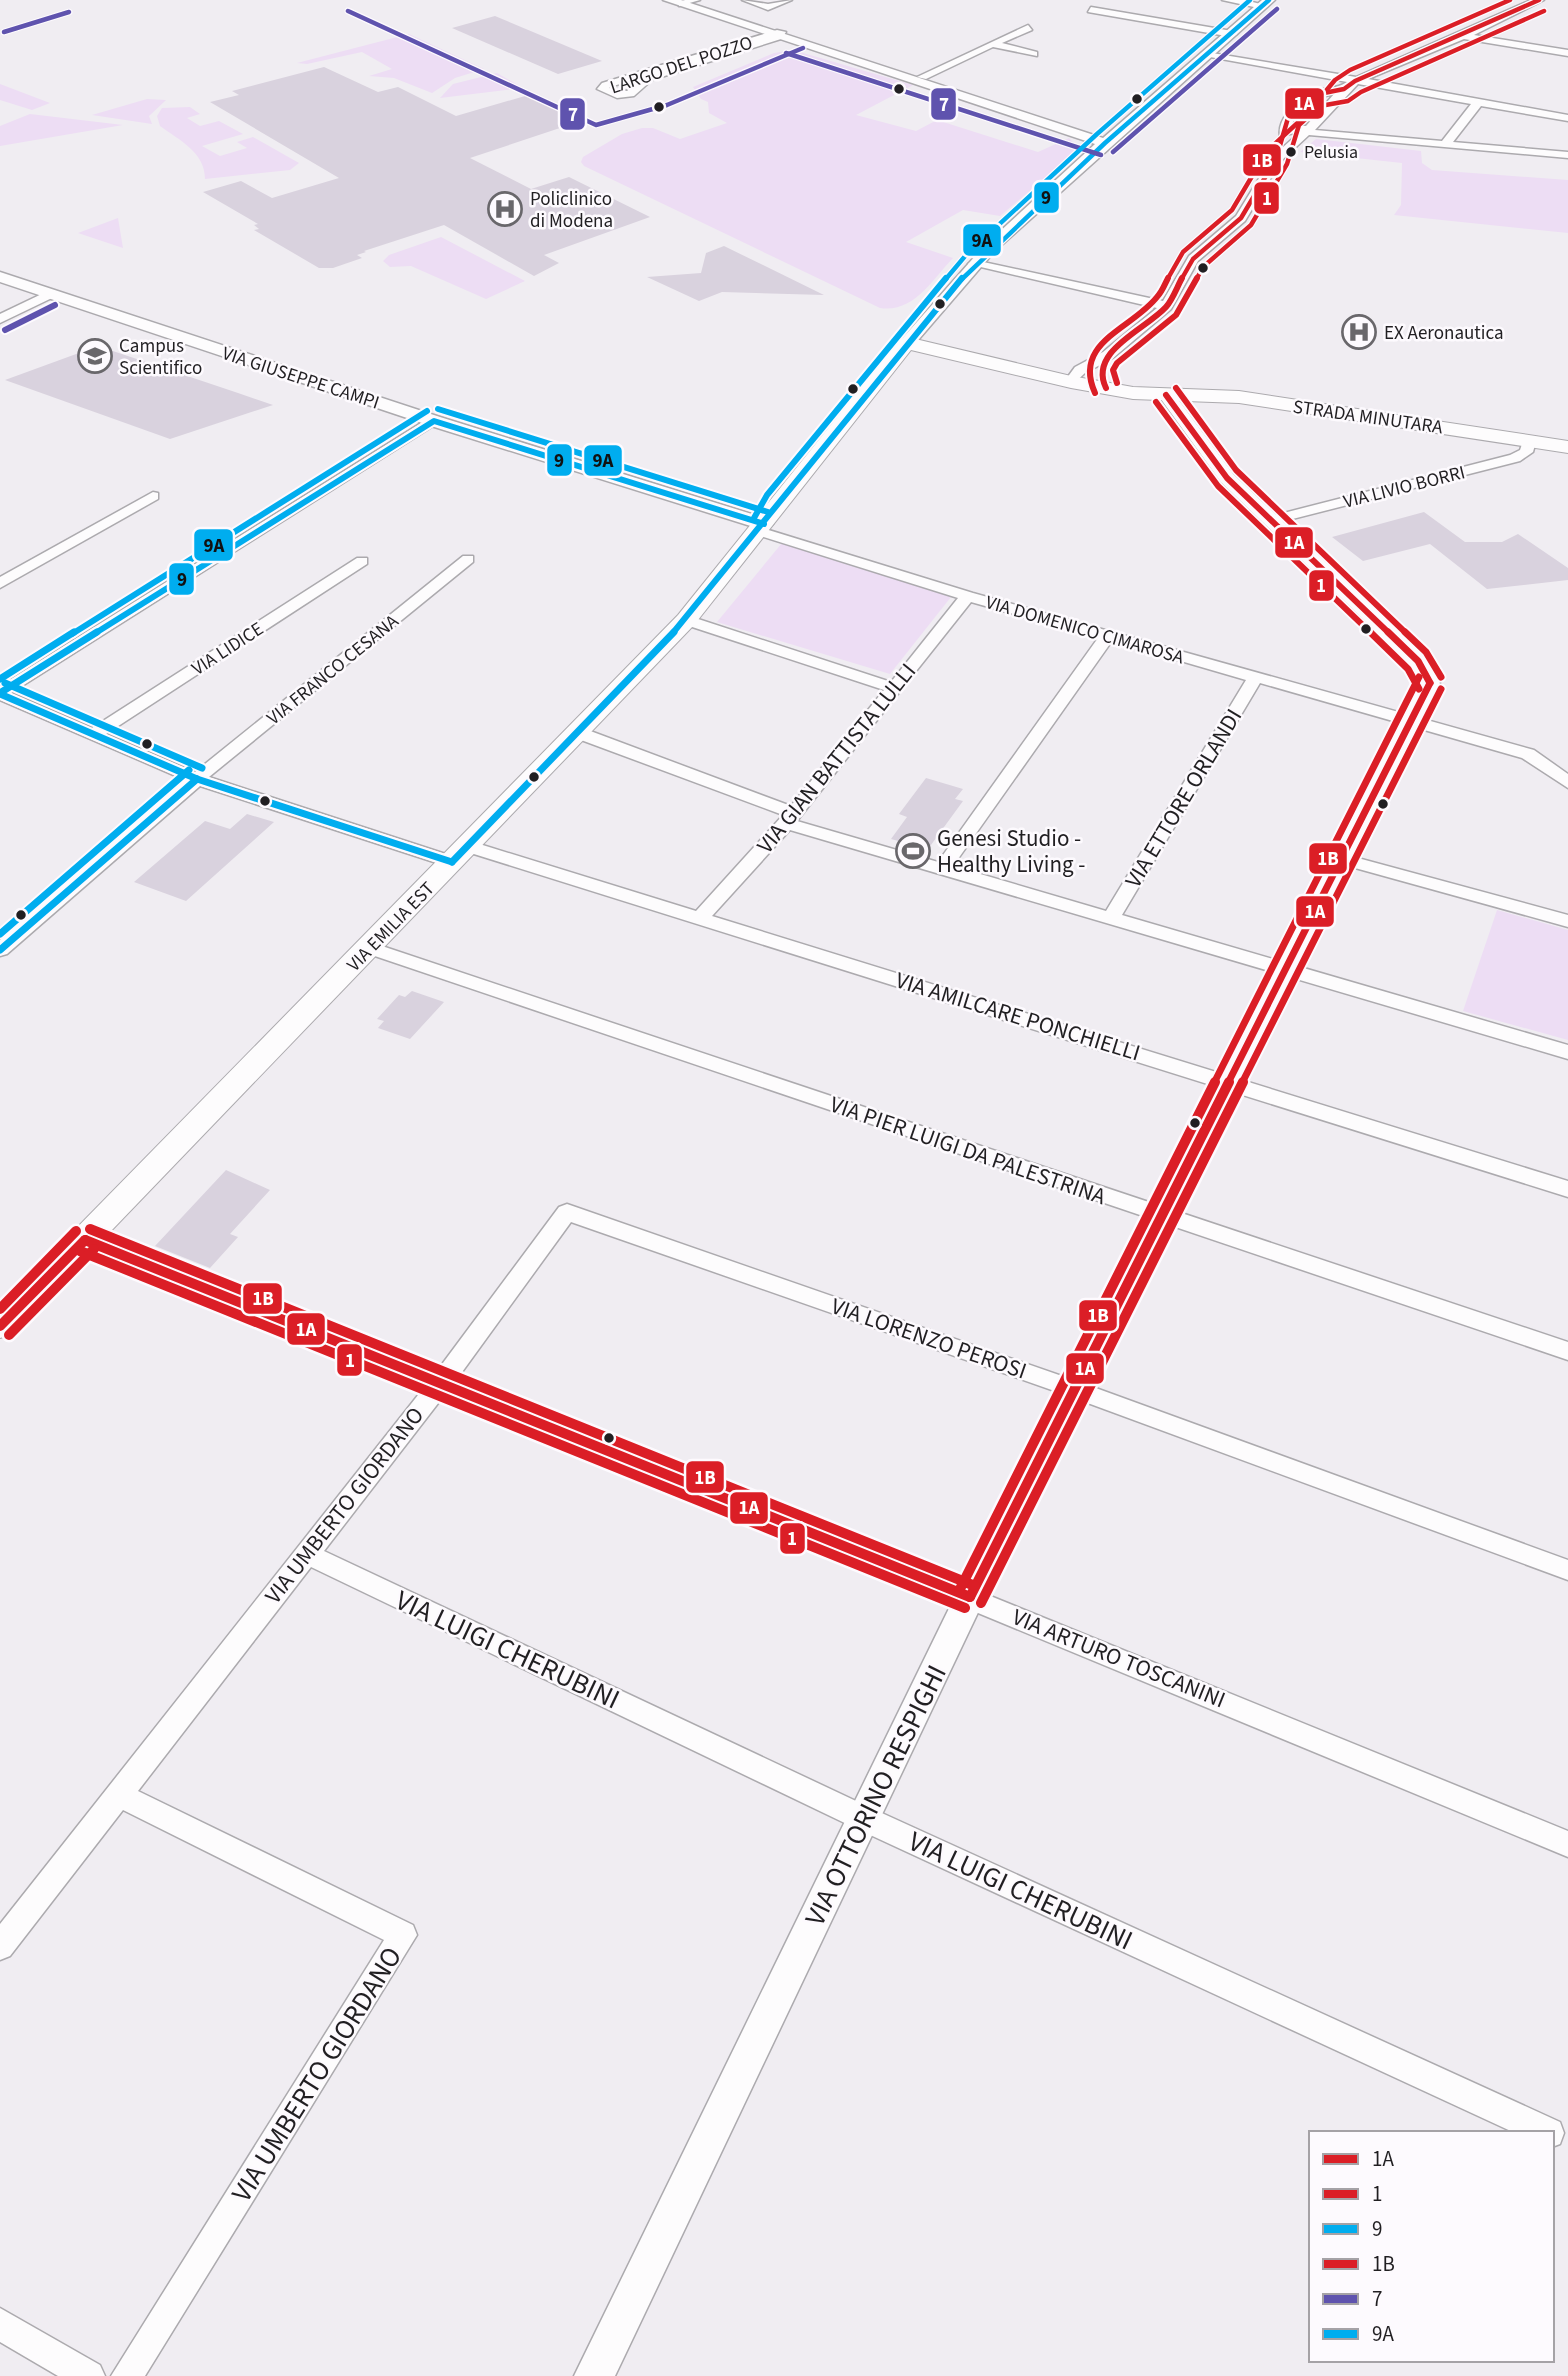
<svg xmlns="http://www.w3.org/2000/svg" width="1568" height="2376" font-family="'Source Sans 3',sans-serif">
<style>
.green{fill:#edddf4}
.building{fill:#d9d2de}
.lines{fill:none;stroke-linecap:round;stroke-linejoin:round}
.minor-casing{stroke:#acaaae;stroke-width:3}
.tertiary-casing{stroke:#acaaae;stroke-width:3}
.secondary-casing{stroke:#acaaae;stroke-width:2}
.minor{fill:#fdfcfd;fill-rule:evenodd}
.tertiary{fill:#fdfcfd;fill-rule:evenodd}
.secondary{fill:#fdfcfd;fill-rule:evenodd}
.bus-1-far3-casing{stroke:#fdfafe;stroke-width:7}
.bus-1-far2-casing{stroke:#fdfafe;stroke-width:10}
.bus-1-far1-casing{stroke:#fdfafe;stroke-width:11}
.bus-1-casing{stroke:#fdfafe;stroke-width:15}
.bus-2-far3-casing{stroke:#fdfafe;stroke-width:7}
.bus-2-far2-casing{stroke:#fdfafe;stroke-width:10}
.bus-2-far1-casing{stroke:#fdfafe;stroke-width:11}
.bus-2-casing{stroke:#fdfafe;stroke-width:15}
.bus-3-far2-casing{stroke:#fdfafe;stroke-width:7}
.bus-3-far1-casing{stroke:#fdfafe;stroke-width:10}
.bus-3-casing{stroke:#fdfafe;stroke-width:11}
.bus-4-far3-casing{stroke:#fdfafe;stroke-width:7}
.bus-4-far2-casing{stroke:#fdfafe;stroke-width:10}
.bus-4-far1-casing{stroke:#fdfafe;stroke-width:11}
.bus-4-casing{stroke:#fdfafe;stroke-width:15}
.bus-5-far1-casing{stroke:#fdfafe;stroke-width:7}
.bus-5-casing{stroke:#fdfafe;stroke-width:10}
.bus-6-far2-casing{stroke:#fdfafe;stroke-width:7}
.bus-6-far1-casing{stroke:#fdfafe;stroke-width:10}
.bus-6-casing{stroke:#fdfafe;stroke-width:11}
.bus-1-far3{stroke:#db1e26;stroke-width:4.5}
.bus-1-far2{stroke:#db1e26;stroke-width:6}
.bus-1-far1{stroke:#db1e26;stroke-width:7}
.bus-1{stroke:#db1e26;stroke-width:10}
.bus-2-far3{stroke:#db1e26;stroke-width:4.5}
.bus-2-far2{stroke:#db1e26;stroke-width:6}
.bus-2-far1{stroke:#db1e26;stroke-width:7}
.bus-2{stroke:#db1e26;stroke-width:10}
.bus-3-far2{stroke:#00adef;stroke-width:4.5}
.bus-3-far1{stroke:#00adef;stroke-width:6}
.bus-3{stroke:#00adef;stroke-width:7}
.bus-4-far3{stroke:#db1e26;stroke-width:4.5}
.bus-4-far2{stroke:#db1e26;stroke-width:6}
.bus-4-far1{stroke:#db1e26;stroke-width:7}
.bus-4{stroke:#db1e26;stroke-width:10}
.bus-5-far1{stroke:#5f53ae;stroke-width:4.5}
.bus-5{stroke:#5f53ae;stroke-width:6}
.bus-6-far2{stroke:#00adef;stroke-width:4.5}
.bus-6-far1{stroke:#00adef;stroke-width:6}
.bus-6{stroke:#00adef;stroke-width:7}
.bus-dot{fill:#211f22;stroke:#fdfafe;stroke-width:2.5}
.labels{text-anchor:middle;stroke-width:5;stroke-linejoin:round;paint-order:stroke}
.far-bus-label{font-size:18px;fill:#211f22;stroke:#fdfafe;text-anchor:start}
.far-street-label{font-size:19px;fill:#211f22;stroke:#fdfafe}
.far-poi-label{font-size:19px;fill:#211f22;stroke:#fdfafe;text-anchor:start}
.street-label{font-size:23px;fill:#211f22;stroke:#fdfafe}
.poi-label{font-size:23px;fill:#211f22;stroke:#fdfafe;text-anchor:start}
.near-street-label{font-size:28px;fill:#211f22;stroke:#fdfafe}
.line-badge{stroke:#fdfafe;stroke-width:2.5}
.badge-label{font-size:19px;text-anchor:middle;font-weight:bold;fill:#fff}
.pale-badge-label{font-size:19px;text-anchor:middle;font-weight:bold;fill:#111}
</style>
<rect width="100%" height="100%" fill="#f0edf2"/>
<g class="green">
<polygon points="409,34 484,69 455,78 432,93 394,78 369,76 392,69 362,52 307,64 297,63"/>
<path d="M793,50L913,85L856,115L916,131L937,120L1038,152L1069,138L1079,149L1000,216L963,210L906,242L953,258C932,280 914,313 880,308L584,166L581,162L583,157L622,134L642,128H653L680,139L727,123L709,113L708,102L701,99L693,87L774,53Z"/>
<polygon points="497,73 523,88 440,98 453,84"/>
<polygon points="0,84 50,103 32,110 0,100"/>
<polygon points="147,99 166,100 149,116 152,124 92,115"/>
<path d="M190,107L200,114L187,118L200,126L219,121L243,134L202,146L220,156L247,148L237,142L253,137L299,163L290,170L205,179C205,152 179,140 160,126L157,116L162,108Z"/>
<polygon points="30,114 123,125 0,146 0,126"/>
<polygon points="1316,139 1421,151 1422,163 1432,170 1568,180 1568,233 1394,215 1401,205 1402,163 1300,152"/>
<polygon points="118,218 123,248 78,233"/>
<polygon points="441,237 525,281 486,299 411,266 390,267 383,261 389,255"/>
<polygon points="782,543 951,597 890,674 717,622"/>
<polygon points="1497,910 1568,930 1568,1040 1463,1011"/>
</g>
<g class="building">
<polygon points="495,16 602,61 558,74 452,28"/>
<polygon points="324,67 378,92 398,87 456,116 532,94 587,119 470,158 531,189 569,177 650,217 544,255 559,263 534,276 444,225 364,251 366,252 357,255 362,258 333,268 319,268 254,230 259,229 254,225 258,224 203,192 241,181 272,198 339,178 210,102 239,95 232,91"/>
<polygon points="724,246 824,295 722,292 699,301 647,277 701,273 706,253"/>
<polygon points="98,346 238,393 273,405 170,439 5,380"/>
<polygon points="1424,512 1465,542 1502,542 1518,534 1568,568 1568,580 1487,589 1430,544 1363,561 1332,537"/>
<polygon points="926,778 963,789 955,799 963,801 928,849 891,839 907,817 899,814"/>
<polygon points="247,814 274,822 186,901 134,882 205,821 230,829"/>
<polygon points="412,991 444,1002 410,1039 378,1028 384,1021 377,1019 399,995 405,997"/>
<polygon points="226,1170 270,1190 230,1234 238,1237 210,1268 155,1246"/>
</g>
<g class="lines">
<g class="minor-casing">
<g id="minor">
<polygon points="685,0 700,0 679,6 679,2"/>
<polygon points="742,0 768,4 792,0 768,10"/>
<polygon points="1222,0 1245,0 1268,6 1263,9"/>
<path d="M1531,0H1544L1474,35L1568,50V56L1464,39L1368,79L1568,115V121L1481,106L1453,142L1568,152V158L1309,135L1281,161L1245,221L1198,261L1171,309L1113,358L1085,373L1071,386L1064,382L1075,367L1103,352L1157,308L968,264L974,260L1163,301L1189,256L1236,216L1272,157L1300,132L1280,136C1277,120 1295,101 1310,93C1322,87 1336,90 1347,82L1210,57L1205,54L1206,52L1356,77ZM1358,84L1471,104L1442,141L1315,130ZM1334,94L1306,126L1292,125C1297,108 1318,97 1334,94Z"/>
<polygon points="1091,7 1232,31 1237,34 1232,37 1088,12"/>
<polygon points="1028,25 1032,30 1002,43 1037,52 1037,56 993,47 926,79 917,77"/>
<path d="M777,30L786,32L781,39L652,80L634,96L617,98L597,89L602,83ZM643,77L627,91L609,88L610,87Z"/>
<polygon points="50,290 56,294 54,297 0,323 0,314"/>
<polygon points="429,418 441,421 11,693 92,728 357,558 367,558 367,564 106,734 195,772 463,556 473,556 473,562 209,777 458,858 461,862 458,866 446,866 200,786 7,954 0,956 0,940 185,780 0,700 0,686"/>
<polygon points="1529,437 1536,441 1533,452 1520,461 1269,525 1262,521 1264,518 1510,455 1520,450 1524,438"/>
<polygon points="153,492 158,493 158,499 0,588 0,577"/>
<path d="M759,527L973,593L1534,750L1568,774V788L1522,758L1260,683L1122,915L1568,1045V1059L790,830L712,916L1568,1181V1197L461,850L458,846L461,842H473L696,911L783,815L573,737V729H585L791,806L884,690L680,623V617H692L891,682L958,598L754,534L752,531ZM971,602L1098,638L938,862L797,821ZM1112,641L1246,680L1106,911L953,866Z"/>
<polygon points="1343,854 1568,915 1568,927 1337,863 1334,859"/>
<polygon points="370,942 1568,1342 1568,1360 363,952 361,948 363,944"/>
<polygon points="567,1204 1082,1383 1568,1560 1568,1580 1066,1395 571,1222 457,1379 1568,1831 1568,1857 446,1393 324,1551 873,1809 1560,2122 1564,2133 1560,2144 1552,2147 1552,2133 1515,2133 853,1827 311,1567 138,1791 413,1925 417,1935 145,2376 111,2376 384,1940 123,1810 10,1956 0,1960 0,1924 426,1385 77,1246 74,1240 77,1234 93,1234 437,1371 559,1207"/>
<polygon points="0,2308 100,2365 105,2376 58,2376 0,2342"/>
</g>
</g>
<g class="tertiary-casing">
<g id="tertiary">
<polygon points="663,0 681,0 1103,138 1262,0 1275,0 994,252 913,346 901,346 901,340 984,246 1095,144"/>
<polygon points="0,272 440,417 771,520 773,524 764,530 757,528 428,425 0,282"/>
<polygon points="1166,390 1172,391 1233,474 1425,657 1440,683 983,1602 615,2376 574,2376 959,1588 1420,683 1410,664 1221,482 1158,395"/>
</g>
</g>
<g class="secondary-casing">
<polygon id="secondary" points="907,337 1071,376 1133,387 1239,391 1568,441 1568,453 1239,403 1133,399 1071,388 911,350 694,625 11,1335 0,1338 0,1306 678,615 900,339"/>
</g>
<use href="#minor" class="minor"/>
<use href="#tertiary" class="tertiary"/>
<use href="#secondary" class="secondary"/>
<g class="bus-1-far3-casing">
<polyline id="bus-1-far3" points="1181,280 1193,259 1241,218 1276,159 1288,118 1314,95 1344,89 1355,81 1539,0"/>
</g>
<g class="bus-1-far2-casing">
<g id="bus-1-far2">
<path d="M1106,388C1088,351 1145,330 1166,307C1173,299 1177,287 1182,278"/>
<polyline points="1166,395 1227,478 1390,634"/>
</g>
</g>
<g class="bus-1-far1-casing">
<g id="bus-1-far1">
<polyline points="1388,632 1418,661 1430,683"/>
<polyline points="1228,1083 1430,683"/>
</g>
</g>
<g class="bus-1-casing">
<g id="bus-1">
<polyline points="85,1240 970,1597"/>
<polyline points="0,1326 85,1240"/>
<polyline points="970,1597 1229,1082"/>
</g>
</g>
<g class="bus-2-far3-casing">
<polyline id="bus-2-far3" points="1196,280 1203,267 1251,225 1287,164 1299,125 1320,106 1348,101 1361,92 1544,11"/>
</g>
<g class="bus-2-far2-casing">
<g id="bus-2-far2">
<polyline points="1117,383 1113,370 1117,363 1176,315 1197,278"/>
<polyline points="1156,402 1218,486 1372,634"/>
</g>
</g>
<g class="bus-2-far1-casing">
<g id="bus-2-far1">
<polyline points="1370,632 1408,669 1419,689"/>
<polyline points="1242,1083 1441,689"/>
</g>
</g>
<g class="bus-2-casing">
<g id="bus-2">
<polyline points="80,1251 965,1608"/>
<polyline points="9,1335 94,1249"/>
<polyline points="981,1603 1243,1082"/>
</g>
</g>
<g class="bus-3-far2-casing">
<polyline id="bus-3-far2" points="961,280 1105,143 1269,0"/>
</g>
<g class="bus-3-far1-casing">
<g id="bus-3-far1">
<polyline points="94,634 434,421 764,524"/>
<polyline points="672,634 962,278"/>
</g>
</g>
<g class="bus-3-casing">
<g id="bus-3">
<polyline points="0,693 97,632"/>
<polyline points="0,694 197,779 452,862"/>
<polyline points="452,862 674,632"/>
<polyline points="0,950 197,779"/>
</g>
</g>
<g class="bus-4-far3-casing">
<polyline id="bus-4-far3" points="1167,280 1183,252 1232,210 1267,151 1305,116 1335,80 1350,70 1510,0"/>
</g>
<g class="bus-4-far2-casing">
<g id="bus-4-far2">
<polyline points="1176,388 1236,470 1407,634"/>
<path d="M1095,393C1072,342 1132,329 1157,297C1162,292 1165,284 1168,278"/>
</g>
</g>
<g class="bus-4-far1-casing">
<g id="bus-4-far1">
<polyline points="1405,632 1426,652 1441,677"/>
<polyline points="1214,1083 1419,677"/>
</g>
</g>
<g class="bus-4-casing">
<g id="bus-4">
<polyline points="90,1229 975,1586"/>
<polyline points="0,1309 76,1231"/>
<polyline points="959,1591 1215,1082"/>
</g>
</g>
<g class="bus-5-far1-casing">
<g id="bus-5-far1">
<polyline points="348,11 596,125 667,105 803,48"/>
<polyline points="4,32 69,12"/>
<polyline points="786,53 1101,155"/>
<polyline points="1113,152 1277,9"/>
</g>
</g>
<g class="bus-5-casing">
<polyline id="bus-5" points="5,330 55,305"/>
</g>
<g class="bus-6-far2-casing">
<polyline id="bus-6-far2" points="945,280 966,255 1097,134 1250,0"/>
</g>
<g class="bus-6-far1-casing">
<g id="bus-6-far1">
<polyline points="438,409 768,512"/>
<polyline points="754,518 767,495 946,278"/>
<polyline points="72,634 427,411"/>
</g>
</g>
<g class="bus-6-casing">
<g id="bus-6">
<polyline points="0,679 74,632"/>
<polyline points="5,683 202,768"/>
<polyline points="0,934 189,770"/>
</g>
</g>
<use href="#bus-1-far3" class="bus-1-far3"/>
<use href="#bus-1-far2" class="bus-1-far2"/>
<use href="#bus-1-far1" class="bus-1-far1"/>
<use href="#bus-1" class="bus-1"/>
<use href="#bus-2-far3" class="bus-2-far3"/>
<use href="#bus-2-far2" class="bus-2-far2"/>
<use href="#bus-2-far1" class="bus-2-far1"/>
<use href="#bus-2" class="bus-2"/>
<use href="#bus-3-far2" class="bus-3-far2"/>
<use href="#bus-3-far1" class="bus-3-far1"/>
<use href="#bus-3" class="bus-3"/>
<use href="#bus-4-far3" class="bus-4-far3"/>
<use href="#bus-4-far2" class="bus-4-far2"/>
<use href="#bus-4-far1" class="bus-4-far1"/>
<use href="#bus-4" class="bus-4"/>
<use href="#bus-5-far1" class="bus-5-far1"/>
<use href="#bus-5" class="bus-5"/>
<use href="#bus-6-far2" class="bus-6-far2"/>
<use href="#bus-6-far1" class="bus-6-far1"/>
<use href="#bus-6" class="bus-6"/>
</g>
<defs>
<g id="hospital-ring" transform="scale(1.75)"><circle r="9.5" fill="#fdfafe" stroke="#69676b" stroke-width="1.5"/><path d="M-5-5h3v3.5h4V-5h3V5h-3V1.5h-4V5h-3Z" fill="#69676b"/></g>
<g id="university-ring" transform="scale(1.75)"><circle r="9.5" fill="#fdfafe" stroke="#69676b" stroke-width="1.5"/><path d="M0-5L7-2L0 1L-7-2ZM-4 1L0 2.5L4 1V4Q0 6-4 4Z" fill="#69676b"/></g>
<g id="stadium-ring" transform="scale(1.75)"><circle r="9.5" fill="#fdfafe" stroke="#69676b" stroke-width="1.5"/><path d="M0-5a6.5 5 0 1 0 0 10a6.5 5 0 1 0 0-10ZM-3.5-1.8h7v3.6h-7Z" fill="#69676b"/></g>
</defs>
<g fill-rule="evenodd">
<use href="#hospital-ring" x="505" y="209"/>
<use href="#hospital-ring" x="1359" y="332"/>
<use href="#university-ring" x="95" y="356"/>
<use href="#stadium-ring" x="913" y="851"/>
</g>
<g class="bus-dot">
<circle cx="899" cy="89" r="6"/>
<circle cx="1137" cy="99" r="6"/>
<circle cx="659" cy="107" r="6"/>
<circle cx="1291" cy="152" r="6"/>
<circle cx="1203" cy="268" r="6"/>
<circle cx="940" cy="304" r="6"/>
<circle cx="853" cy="389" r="6"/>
<circle cx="1366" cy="629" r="6"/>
<circle cx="147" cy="744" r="6"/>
<circle cx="534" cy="777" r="6"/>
<circle cx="265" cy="801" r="6"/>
<circle cx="1383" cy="804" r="6"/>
<circle cx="21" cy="915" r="6"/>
<circle cx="1195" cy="1123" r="6"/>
<circle cx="609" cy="1438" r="6"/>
</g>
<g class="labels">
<g class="far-bus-label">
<text x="1304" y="158">Pelusia</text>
</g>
<g class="far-street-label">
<text transform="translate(681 64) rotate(-18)" y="7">LARGO DEL POZZO</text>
<text transform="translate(301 377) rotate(18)" y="7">VIA GIUSEPPE CAMPI</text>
<text transform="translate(1368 416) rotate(8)" y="7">STRADA MINUTARA</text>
<text transform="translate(1404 486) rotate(-14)" y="7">VIA LIVIO BORRI</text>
<text transform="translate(1085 629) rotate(16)" y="7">VIA DOMENICO CIMAROSA</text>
<text transform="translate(227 648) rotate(-33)" y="7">VIA LIDICE</text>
<text transform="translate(332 669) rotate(-39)" y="7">VIA FRANCO CESANA</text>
<text transform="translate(390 926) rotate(-46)" y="7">VIA EMILIA EST</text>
</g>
<g class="far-poi-label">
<text x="530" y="205">Policlinico<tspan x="530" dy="22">di Modena</tspan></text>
<text x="1384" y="339">EX Aeronautica</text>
<text x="119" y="352">Campus<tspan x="119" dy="22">Scientifico</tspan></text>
</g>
<g class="street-label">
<text transform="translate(836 758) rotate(-51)" y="8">VIA GIAN BATTISTA LULLI</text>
<text transform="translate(1183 798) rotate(-59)" y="8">VIA ETTORE ORLANDI</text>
<text transform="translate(1018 1016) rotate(17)" y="8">VIA AMILCARE PONCHIELLI</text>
<text transform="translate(968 1150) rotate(19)" y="8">VIA PIER LUIGI DA PALESTRINA</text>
<text transform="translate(929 1338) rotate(19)" y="8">VIA LORENZO PEROSI</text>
<text transform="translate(344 1505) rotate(-52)" y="8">VIA UMBERTO GIORDANO</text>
<text transform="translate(1119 1658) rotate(22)" y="8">VIA ARTURO TOSCANINI</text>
</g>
<g class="poi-label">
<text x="937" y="846">Genesi Studio -<tspan x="937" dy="26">Healthy Living -</tspan></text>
</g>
<g class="near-street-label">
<text transform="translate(508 1649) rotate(25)" y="10">VIA LUIGI CHERUBINI</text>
<text transform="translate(875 1795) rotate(-64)" y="10">VIA OTTORINO RESPIGHI</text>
<text transform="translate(1021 1890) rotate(25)" y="10">VIA LUIGI CHERUBINI</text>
<text transform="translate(316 2074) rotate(-58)" y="10">VIA UMBERTO GIORDANO</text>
</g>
</g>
<g class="line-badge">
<rect x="1284" y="87" width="41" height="33" rx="7" fill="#db1e26"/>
<rect x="930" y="87" width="27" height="34" rx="7" fill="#5f53ae"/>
<rect x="559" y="97" width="27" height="34" rx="7" fill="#5f53ae"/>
<rect x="1242" y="143" width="40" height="34" rx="7" fill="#db1e26"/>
<rect x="1033" y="181" width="27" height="33" rx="7" fill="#00adef"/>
<rect x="1253" y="181" width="27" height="34" rx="7" fill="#db1e26"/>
<rect x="962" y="223" width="40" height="34" rx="7" fill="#00adef"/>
<rect x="546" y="443" width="27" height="34" rx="7" fill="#00adef"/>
<rect x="583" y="444" width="40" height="33" rx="7" fill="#00adef"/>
<rect x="1274" y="526" width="40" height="33" rx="7" fill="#db1e26"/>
<rect x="193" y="528" width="41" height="34" rx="7" fill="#00adef"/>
<rect x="168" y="562" width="27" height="34" rx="7" fill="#00adef"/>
<rect x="1308" y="569" width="27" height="33" rx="7" fill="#db1e26"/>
<rect x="1308" y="842" width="40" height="33" rx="7" fill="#db1e26"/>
<rect x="1295" y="895" width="40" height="33" rx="7" fill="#db1e26"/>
<rect x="242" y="1282" width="41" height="33" rx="7" fill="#db1e26"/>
<rect x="1078" y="1299" width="40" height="33" rx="7" fill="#db1e26"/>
<rect x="286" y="1312" width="40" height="34" rx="7" fill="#db1e26"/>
<rect x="336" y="1343" width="27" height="34" rx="7" fill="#db1e26"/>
<rect x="1065" y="1352" width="40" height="33" rx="7" fill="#db1e26"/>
<rect x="685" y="1460" width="40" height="34" rx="7" fill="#db1e26"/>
<rect x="729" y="1491" width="40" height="34" rx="7" fill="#db1e26"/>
<rect x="779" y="1522" width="27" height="33" rx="7" fill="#db1e26"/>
</g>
<g class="badge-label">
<text x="1304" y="110">1A</text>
<text x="944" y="111">7</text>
<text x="573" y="121">7</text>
<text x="1262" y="167">1B</text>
<text x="1267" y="205">1</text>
<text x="1294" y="549">1A</text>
<text x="1321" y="592">1</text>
<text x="1328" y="865">1B</text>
<text x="1315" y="918">1A</text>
<text x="263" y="1305">1B</text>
<text x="1098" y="1322">1B</text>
<text x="306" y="1336">1A</text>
<text x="350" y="1367">1</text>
<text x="1085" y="1375">1A</text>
<text x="705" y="1484">1B</text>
<text x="749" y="1514">1A</text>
<text x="792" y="1545">1</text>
</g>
<g class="pale-badge-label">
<text x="1046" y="204">9</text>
<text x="982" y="247">9A</text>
<text x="559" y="467">9</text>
<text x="603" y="467">9A</text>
<text x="214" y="552">9A</text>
<text x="182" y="586">9</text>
</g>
<rect x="1309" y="2131" width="245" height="231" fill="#fdfafe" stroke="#a5a2a6" stroke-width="2"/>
<rect x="1323" y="2154" width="35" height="10" fill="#db1e26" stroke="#a5a2a6" stroke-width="2"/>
<text x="1372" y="2166" font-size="21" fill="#211f22">1A</text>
<rect x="1323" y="2189" width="35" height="10" fill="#db1e26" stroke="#a5a2a6" stroke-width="2"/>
<text x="1372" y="2201" font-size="21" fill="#211f22">1</text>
<rect x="1323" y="2224" width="35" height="10" fill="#00adef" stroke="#a5a2a6" stroke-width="2"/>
<text x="1372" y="2236" font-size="21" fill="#211f22">9</text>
<rect x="1323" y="2259" width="35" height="10" fill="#db1e26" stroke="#a5a2a6" stroke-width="2"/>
<text x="1372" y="2271" font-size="21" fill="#211f22">1B</text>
<rect x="1323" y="2294" width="35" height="10" fill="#5f53ae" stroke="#a5a2a6" stroke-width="2"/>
<text x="1372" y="2306" font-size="21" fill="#211f22">7</text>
<rect x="1323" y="2329" width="35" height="10" fill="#00adef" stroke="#a5a2a6" stroke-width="2"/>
<text x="1372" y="2341" font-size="21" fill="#211f22">9A</text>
</svg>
